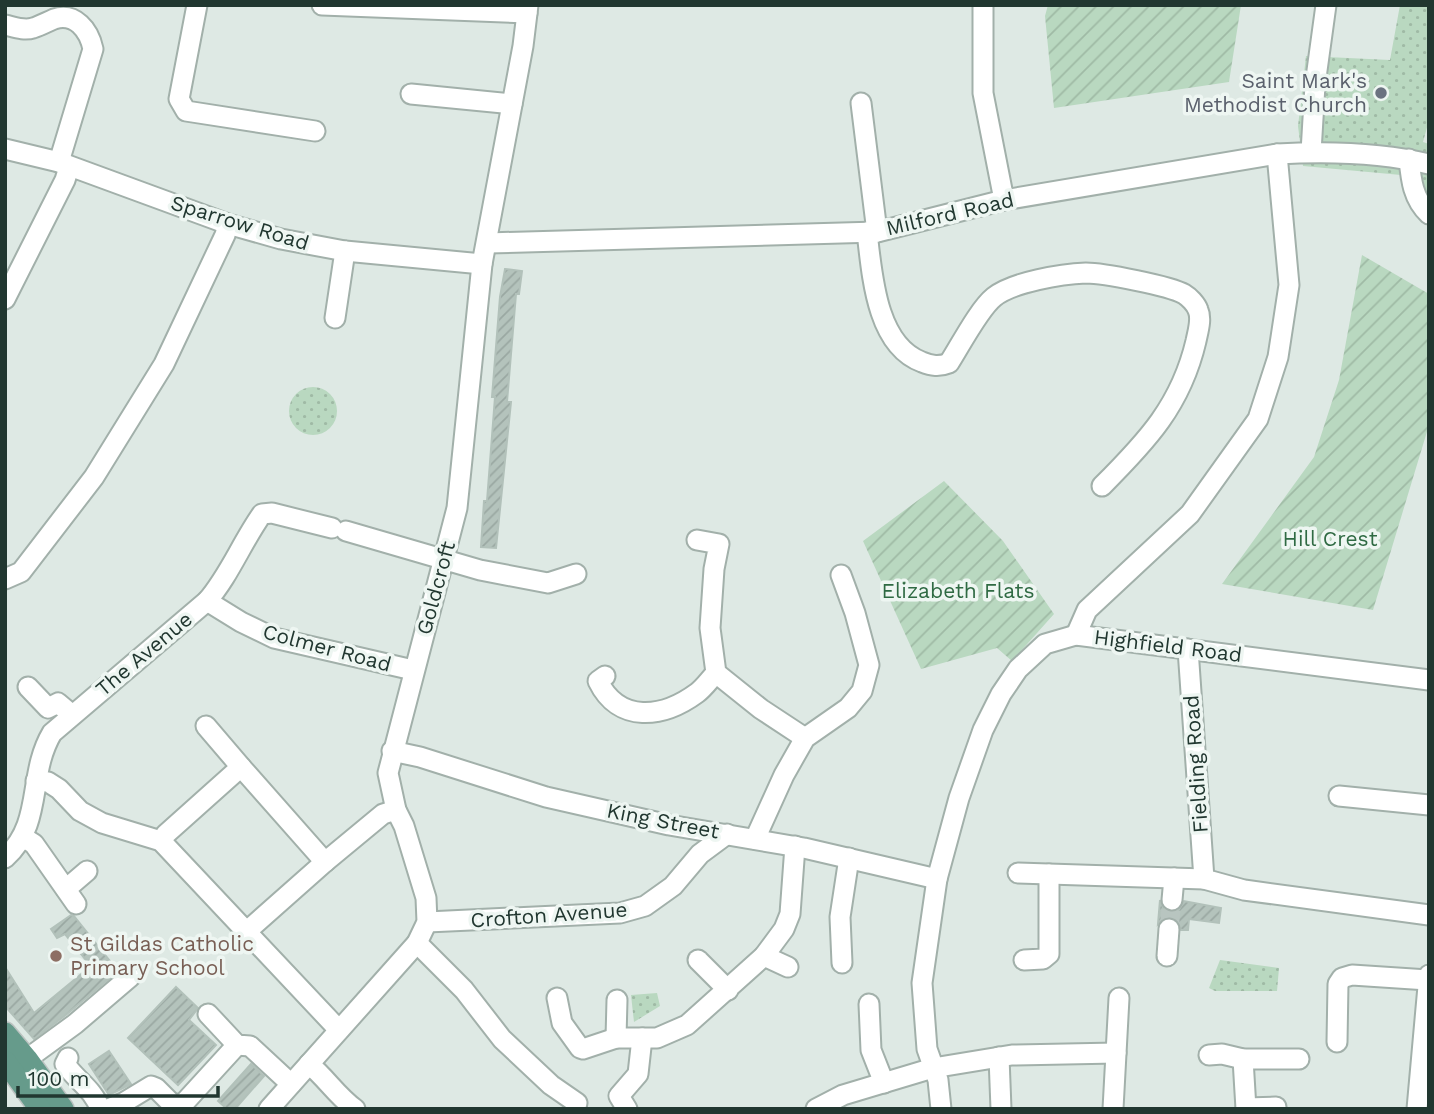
<svg xmlns="http://www.w3.org/2000/svg" width="1434" height="1114" font-family="'Work Sans',sans-serif">
<style>
.grass{fill:url(#grass-dots)}
.garden{fill:url(#garden-furrows)}
.building{fill:url(#building-hatch);stroke:#b2c1ba;stroke-width:2}
.lines{fill:none;stroke-linecap:round;stroke-linejoin:round}
.minor-tunnel{stroke:#b8c5c0;stroke-width:19;stroke-dasharray:19 10;stroke-linecap:butt}
.minor-casing{stroke:#a2b0aa;stroke-width:23}
.major-casing{stroke:#bcc3c1;stroke-width:24}
.minor{stroke:#fff;stroke-width:19}
.major{stroke:#669b8b;stroke-width:21}
.worship-dot{fill:#6b7280;stroke:#eef6f2;stroke-width:2.5}
.education-dot{fill:#8d6e63;stroke:#eef6f2;stroke-width:2.5}
.labels{text-anchor:middle;stroke-width:7;stroke-linejoin:round;paint-order:stroke}
.worship-label{font-size:21px;fill:#5b616d;stroke:#eef6f2;text-anchor:end}
.street-label{font-size:21px;fill:#213730;stroke:#eef6f2}
.park-label{font-size:21px;fill:#2f6a43;stroke:#eef6f2}
.education-label{font-size:21px;fill:#785e54;stroke:#eef6f2;text-anchor:start}
</style>
<defs>
<pattern id="grass-dots" width="8" height="8" patternUnits="userSpaceOnUse" patternTransform="scale(1.75)"><rect width="8" height="8" fill="#b9d8c0"/><path d="M2 2h.1M6 6h.1" fill="none" stroke="#9fbaa5" stroke-width="1.8" stroke-linecap="round"/></pattern>
<pattern id="garden-furrows" width="10" height="10" patternUnits="userSpaceOnUse" patternTransform="scale(1.75)"><rect width="10" height="10" fill="#b9d8c0"/><path d="M-1 1l2-2M0 10L10 0M9 11l2-2" fill="none" stroke="#9fbaa5"/></pattern>
<pattern id="building-hatch" width="6" height="6" patternUnits="userSpaceOnUse" patternTransform="scale(1.75)"><rect width="6" height="6" fill="#b4c3bc"/><path d="M-1 1l2-2M0 6l6-6M5 7l2-2" fill="none" stroke="#9aa8a2"/></pattern>
</defs>
<rect width="100%" height="100%" fill="#dee9e4"/>
<g class="grass">
<polygon points="1400,5 1429,5 1429,120 1423,142 1429,144 1429,223 1403,191 1401,175 1303,166 1298,126 1306,56 1390,60"/>
<circle cx="313" cy="411" r="24"/>
<polygon points="1220,960 1279,968 1277,991 1215,991 1209,988"/>
<polygon points="657,993 660,1006 634,1022 631,995"/>
</g>
<g class="garden">
<polygon points="1048,5 1241,5 1229,82 1054,108 1045,16"/>
<polygon points="1362,255 1429,294 1429,425 1373,610 1222,584 1314,457 1339,380"/>
<polygon points="944,481 1003,541 1054,614 1012,661 997,648 921,669 863,541"/>
</g>
<g class="building">
<polygon points="505,269 522,271 519,294 516,294 507,402 511,402 496,548 481,547 484,501 487,501 495,397 492,397 500,297"/>
<polygon points="1160,900 1164,910 1170,912 1178,911 1184,901 1221,908 1219,923 1189,919 1188,930 1181,930 1176,919 1169,917 1163,918 1158,924"/>
<polygon points="71,915 74,916 118,971 67,1014 34,1039 5,1006 5,967 34,1013 85,971 84,970 90,965 65,934 57,938 51,929"/>
<polygon points="176,987 198,1008 189,1020 216,1045 178,1085 128,1038"/>
<polygon points="109,1051 131,1084 109,1095 89,1064"/>
<polygon points="251,1064 264,1076 235,1109 227,1109 218,1101"/>
</g>
<g class="lines">
<polyline class="minor-tunnel" points="1169,929 1172,900"/>
<g class="minor-casing">
<g id="minor">
<polyline points="197,5 179,99 186,111 315,131"/>
<polyline points="322,5 527,13"/>
<polyline points="983,5 983,93 1004,200"/>
<path d="M5,25C14,27 24,31 33,28C40,26 47,22 54,19C75,12 89,30 93,49L59,162"/>
<polyline points="411,94 512,104"/>
<polyline points="861,103 877,232"/>
<polyline points="5,149 59,162 228,224 281,239 345,251 482,264"/>
<polyline points="1311,152 1315,85 1326,5"/>
<path d="M1409,159C1411,180 1413,199 1429,214"/>
<path d="M867,232C872,274 876,345 922,362C932,366 939,367 949,363C960,346 979,309 994,297C1013,282 1061,274 1086,273C1103,273 1170,286 1184,294C1189,297 1196,304 1198,310C1202,319 1198,331 1196,341C1181,405 1147,441 1102,486"/>
<path d="M488,243L877,232L1004,200L1277,154C1328,151 1379,152 1429,164"/>
<polyline points="5,299 65,180 69,167"/>
<polyline points="335,318 345,251"/>
<polyline points="346,531 480,570 548,583 576,574"/>
<polyline points="697,540 719,544 714,569 710,628 716,673 761,709 805,738"/>
<polyline points="5,579 21,572 94,477 164,364 225,235 228,224"/>
<polyline points="207,601 241,622 274,638 413,670"/>
<polyline points="1076,635 1087,610 1190,514 1258,419 1278,357 1289,285 1277,154"/>
<polyline points="1188,649 1204,879 1244,890 1429,915"/>
<path d="M605,676L598,681C619,724 663,718 697,693C704,688 710,679 716,673"/>
<polyline points="28,687 48,708 58,703 71,714"/>
<polyline points="392,751 420,757 546,797 669,825 804,848 937,879"/>
<polyline points="241,767 325,862 383,814 396,810"/>
<polyline points="36,781 48,782 59,789 80,811 102,823 161,841 339,1030"/>
<polyline points="1339,796 1429,805"/>
<polyline points="23,837 34,844 76,904"/>
<polyline points="755,839 784,775 805,738 848,708 862,691 869,665 855,613 841,575"/>
<polyline points="161,841 166,834 241,767 206,726"/>
<path d="M5,858C44,823 27,775 52,733L207,601C229,576 242,542 262,514L272,513L332,528"/>
<polyline points="1018,873 1204,879"/>
<polyline points="66,889 87,871"/>
<polyline points="1172,900 1174,878"/>
<polyline points="427,922 620,913 645,906 673,886 700,854 727,834"/>
<polyline points="246,932 325,862"/>
<polyline points="417,943 464,990 502,1039 551,1085 577,1103"/>
<polyline points="764,956 788,967"/>
<polyline points="1167,956 1169,929"/>
<polyline points="698,960 728,990"/>
<polyline points="1024,960 1043,959 1049,954 1049,874"/>
<polyline points="842,963 840,917 849,858"/>
<polyline points="557,998 562,1023 580,1048 583,1049 616,1038"/>
<polyline points="617,1000 616,1038 657,1038 687,1025 764,956 784,929 790,914 795,846"/>
<polyline points="869,1004 871,1050 884,1083"/>
<polyline points="208,1014 237,1045 250,1046 291,1084"/>
<polyline points="1337,1042 1338,984 1342,978 1352,975 1428,980"/>
<polyline points="1209,1055 1222,1054 1243,1059 1299,1059"/>
<polyline points="999,1057 1001,1109"/>
<path d="M68,1058L65,1064C76,1080 94,1090 100,1109"/>
<polyline points="27,1059 75,1024 130,977"/>
<polyline points="1243,1059 1246,1109"/>
<path d="M309,1064C326,1078 337,1096 355,1109"/>
<polyline points="1246,1108 1276,1107"/>
<polyline points="108,1109 123,1103 151,1086 156,1088 173,1105 184,1103 237,1045"/>
<polyline points="269,1109 417,943 427,922 426,898 404,826 396,810 388,773 457,508 482,264 523,46 528,5"/>
<polyline points="627,1109 619,1096 638,1074 642,1038"/>
<polyline points="816,1109 843,1095 933,1068 1012,1055 1116,1053"/>
<polyline points="941,1109 938,1080 927,1049 922,983 937,879 959,798 983,730 1001,694 1018,669 1045,644 1076,635 1429,680"/>
<polyline points="1113,1109 1119,998"/>
<polyline points="1417,1109 1429,975"/>
</g>
</g>
<g class="major-casing">
<g id="major">
<polyline points="5,1033 27,1059 63,1109"/>
<polyline points="5,1061 40,1109"/>
</g>
</g>
<use href="#minor" class="minor"/>
<use href="#major" class="major"/>
</g>
<circle class="worship-dot" cx="1381" cy="93" r="7"/>
<circle class="education-dot" cx="56" cy="956" r="7"/>
<g class="labels">
<g class="worship-label">
<text x="1367" y="88">Saint Mark's<tspan x="1367" dy="24">Methodist Church</tspan></text>
</g>
<g class="street-label">
<text transform="translate(950 214) rotate(-13)" y="7">Milford Road</text>
<text transform="translate(240 223) rotate(17)" y="7">Sparrow Road</text>
<text transform="translate(436 588) rotate(-75)" y="7">Goldcroft</text>
<text transform="translate(1168 646) rotate(7)" y="7">Highfield Road</text>
<text transform="translate(327 648) rotate(15)" y="7">Colmer Road</text>
<text transform="translate(144 654) rotate(-40)" y="7">The Avenue</text>
<text transform="translate(1196 764) rotate(-94)" y="7">Fielding Road</text>
<text transform="translate(663 821) rotate(11)" y="7">King Street</text>
<text transform="translate(549 915) rotate(-4)" y="7">Crofton Avenue</text>
</g>
<g class="park-label">
<text x="1330" y="546">Hill Crest</text>
<text x="958" y="598">Elizabeth Flats</text>
</g>
<g class="education-label">
<text x="70" y="951">St Gildas Catholic<tspan x="70" dy="24">Primary School</tspan></text>
</g>
</g>
<rect width="1434" height="1114" fill="none" stroke="#213730" stroke-width="14"/>
<path d="M18 1086v10h200v-10" fill="none" stroke="#213730" stroke-width="3.5"/>
<text x="28" y="1086" font-size="21" fill="#213730" stroke="#eef6f2" stroke-width="5" paint-order="stroke">100 m</text>
</svg>
